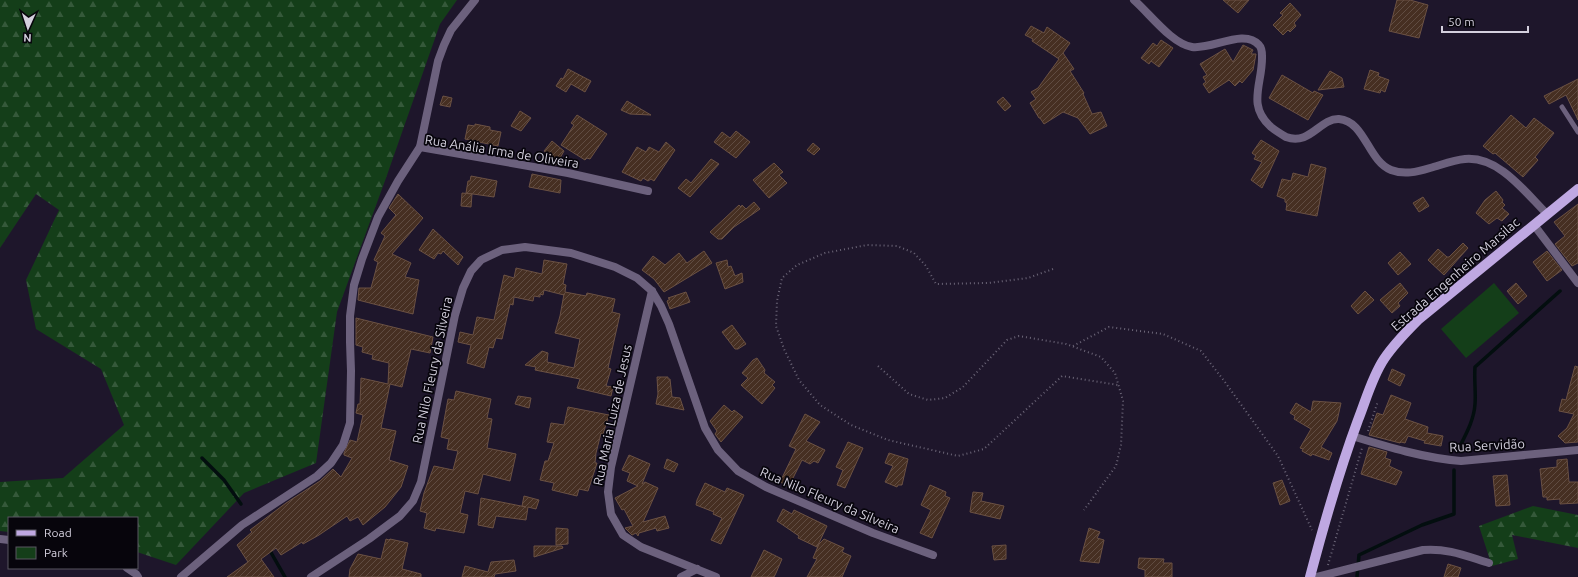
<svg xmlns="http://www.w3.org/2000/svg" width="1578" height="577" font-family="Ubuntu,sans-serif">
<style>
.green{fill:#143e19}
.forest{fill:url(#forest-firs)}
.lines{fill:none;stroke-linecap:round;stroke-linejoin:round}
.stream{stroke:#030e0f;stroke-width:3.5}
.building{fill:url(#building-hatch);stroke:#6b5143}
.path{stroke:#6b6577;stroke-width:2;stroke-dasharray:1 3;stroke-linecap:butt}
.service{stroke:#6c617d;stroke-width:5}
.minor{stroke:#6c617d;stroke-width:8}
.primary{stroke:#bfa8e2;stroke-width:10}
.labels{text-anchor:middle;stroke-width:3.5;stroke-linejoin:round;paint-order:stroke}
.street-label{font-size:13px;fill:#d4d0de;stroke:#07050c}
</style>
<defs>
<pattern id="forest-firs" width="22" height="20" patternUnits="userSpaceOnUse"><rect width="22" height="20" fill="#143e19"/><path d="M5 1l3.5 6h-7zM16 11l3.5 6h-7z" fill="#35593a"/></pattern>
<pattern id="building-hatch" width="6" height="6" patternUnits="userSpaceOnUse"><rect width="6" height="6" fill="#462f22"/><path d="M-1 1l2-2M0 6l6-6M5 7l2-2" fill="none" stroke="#604c42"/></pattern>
</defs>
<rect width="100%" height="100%" fill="#1e162b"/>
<polygon class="green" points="1494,283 1519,313 1466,358 1441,329"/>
<g class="forest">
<polygon points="0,0 457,0 440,24 386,178 337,312 316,463 244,493 176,565 137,552 137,518 9,518 9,532 0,531 0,482 63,478 124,425 101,369 36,329 26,280 59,210 36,194 0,248"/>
<polygon points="1533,506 1578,515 1578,548 1512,535 1518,559 1492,566 1479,526"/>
</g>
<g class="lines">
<g class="stream">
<path d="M1459,448C1466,434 1474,420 1475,404C1476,392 1474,380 1475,367L1560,291"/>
<polyline points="202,458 224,480 241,504"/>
<polyline points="269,549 285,577"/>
<polyline points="1357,577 1359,555 1422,525 1454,514 1454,470"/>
</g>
</g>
<g class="building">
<polygon points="1223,0 1249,0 1238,13"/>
<polygon points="1397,0 1410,0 1428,5 1419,38 1389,31"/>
<polygon points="1290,3 1301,15 1294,23 1296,26 1290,32 1288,30 1283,35 1273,25 1283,15 1280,13"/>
<polygon points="1031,26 1044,33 1047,27 1070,43 1063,53 1074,69 1070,71 1084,93 1083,94 1092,114 1101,112 1107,126 1090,134 1078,118 1063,112 1044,124 1040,118 1039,118 1030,103 1036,99 1031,92 1038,88 1059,59 1032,41 1033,39 1025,35"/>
<polygon points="1161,40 1173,48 1159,67 1151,61 1149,64 1141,58 1153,43 1157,46"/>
<polygon points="1243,45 1253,50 1251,54 1256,54 1253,70 1242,83 1240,81 1235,86 1229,80 1209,93 1203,84 1206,82 1203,77 1207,75 1200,64 1225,49 1233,62"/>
<polygon points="568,69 591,81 585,92 571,84 566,92 556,86 561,78 563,79"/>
<polygon points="1370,70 1379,73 1378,76 1389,80 1385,92 1381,90 1380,93 1364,89"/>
<polygon points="1330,71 1342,78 1344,87 1318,90"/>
<polygon points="1282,75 1313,93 1314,91 1323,95 1308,120 1269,98"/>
<polygon points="1578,79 1578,120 1566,95 1549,104 1544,96"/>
<polygon points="443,96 452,98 450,107 440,105"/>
<polygon points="1003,97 1011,106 1005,111 997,102"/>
<polygon points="627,101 651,115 630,114 621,110"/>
<polygon points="520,111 531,118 521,131 511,126"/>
<polygon points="577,115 607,134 590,159 587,158 585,160 561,145 574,125 571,123"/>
<polygon points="1511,115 1526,128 1534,118 1554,133 1535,157 1538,160 1523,177 1495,153 1493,154 1483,146"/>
<polygon points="475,124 490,127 490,130 501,132 498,146 465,139 468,125 475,126"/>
<polygon points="736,131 750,142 736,158 714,142 722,132 730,138"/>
<polygon points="1261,140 1279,151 1262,188 1251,180 1262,162 1254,159 1256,156 1252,153"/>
<polygon points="552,141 564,151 556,165 547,161 550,155 544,151"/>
<polygon points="666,142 675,150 654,181 651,179 648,181 643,178 641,181 622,172 637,147 646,152 649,147 659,152"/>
<polygon points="813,143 820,149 814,155 807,150"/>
<polygon points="711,159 719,164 690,197 678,188 686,179 691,183"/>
<polygon points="774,163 783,172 779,175 787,183 769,198 753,180"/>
<polygon points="1311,164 1326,168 1317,216 1286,210 1287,203 1285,202 1285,199 1277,196 1282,179 1291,181 1293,173 1308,177"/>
<polygon points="532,174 561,180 560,193 529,187"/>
<polygon points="471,176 497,181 494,197 466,193 468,181 470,181"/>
<polygon points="1496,191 1503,200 1502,202 1505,205 1502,208 1509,214 1502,221 1497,218 1489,224 1476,213 1485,200"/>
<polygon points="462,193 472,194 471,207 461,206"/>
<polygon points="398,194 423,218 392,254 411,263 405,277 419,280 413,314 358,300 359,288 371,288 378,262 374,260 385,236 381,233 396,215 389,208"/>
<polygon points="1423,197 1429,206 1419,212 1413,203"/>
<polygon points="754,202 760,209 734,227 722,239 718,239 710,232 739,205 741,207 742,205 746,209"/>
<polygon points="1578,204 1578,263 1572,266 1555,244 1565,236 1554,222"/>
<polygon points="433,229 463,257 458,265 443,251 441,254 438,253 434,259 419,250"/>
<polygon points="1463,243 1468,248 1444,275 1428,260 1438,249 1447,257 1449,257"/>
<polygon points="704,251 712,263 664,292 654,279 642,270 653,256 665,265 679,253 687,263"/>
<polygon points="1547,251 1562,270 1547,281 1533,262"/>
<polygon points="1400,252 1411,264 1398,275 1388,263"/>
<polygon points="544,260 567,264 563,284 566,285 565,292 586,296 587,293 615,299 612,312 620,314 608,368 611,369 606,386 613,387 611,396 577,388 580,379 535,370 536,367 525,365 542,351 548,353 547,362 574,368 580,339 555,333 560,316 564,294 564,295 544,290 543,295 540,294 540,297 534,296 533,301 514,297 513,305 510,304 502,339 496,338 493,348 489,347 484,368 467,363 471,345 458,342 460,332 473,335 477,317 494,320 504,275 514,278 516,268 542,274"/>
<polygon points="727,260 728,267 731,266 735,276 742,273 743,282 725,289 716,263"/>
<polygon points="1400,283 1408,293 1398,303 1400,306 1392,313 1380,300"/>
<polygon points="1516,283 1527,296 1518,304 1507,291"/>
<polygon points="1365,291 1374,300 1358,314 1351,306"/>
<polygon points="686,292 690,302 670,309 667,301 670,299 668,298"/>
<polygon points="356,318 433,337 430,353 411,349 402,387 390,384 381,428 396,431 389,460 408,466 401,487 385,507 363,525 358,517 350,521 347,516 319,535 303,544 302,542 281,555 276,548 261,559 274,577 227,577 248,562 237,545 252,532 250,530 286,503 320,481 333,469 341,477 352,458 344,455 344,453 350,440 357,442 363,415 356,413 358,404 360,404 361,378 388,384 389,363 372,359 373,355 362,352 363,347 356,345"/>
<polygon points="732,325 746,344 738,349 735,349 722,332"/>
<polygon points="757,358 765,370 764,373 775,382 772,385 775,388 762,404 741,385 748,378 742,373 753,360"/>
<polygon points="1575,366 1578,367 1578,442 1565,443 1558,436 1567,428 1574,414 1559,411 1562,399 1566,400"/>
<polygon points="1392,369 1405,375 1400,386 1388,380"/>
<polygon points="657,377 668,377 668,379 670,379 672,397 680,398 684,410 656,404 658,394"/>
<polygon points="456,391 491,399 487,418 492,419 487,448 516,454 510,481 483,474 478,494 465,491 460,513 468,515 464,533 436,528 435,531 424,528 427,513 420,511 424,493 434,466 453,470 458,451 447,449 449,439 441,437 448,399 454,400"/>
<polygon points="1391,395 1411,403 1405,419 1428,427 1427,433 1443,436 1441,446 1424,443 1425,441 1408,436 1405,443 1401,442 1400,443 1369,435 1377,413 1383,415"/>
<polygon points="518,396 531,398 529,408 515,404"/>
<polygon points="1313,401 1341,403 1337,421 1321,447 1332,453 1329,460 1312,454 1311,456 1302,451 1303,449 1300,448 1311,429 1294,419 1295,416 1290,413 1296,403 1311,412"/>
<polygon points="724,405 732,412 734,410 743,417 721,442 715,434 717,431 710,421"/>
<polygon points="568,407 609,415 603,434 601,433 596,453 595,463 597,463 588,491 579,489 577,496 552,490 554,483 540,480 545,461 548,461 554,443 547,442 551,423 564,425"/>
<polygon points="805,414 820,422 806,441 825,450 818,463 814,461 810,464 802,460 789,486 780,482 796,449 789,446"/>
<polygon points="848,442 863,448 845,488 837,485 843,470 836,467"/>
<polygon points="1369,447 1387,452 1385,458 1391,460 1389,466 1402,472 1396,485 1361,474"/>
<polygon points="889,453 908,459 902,485 898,485 897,487 885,482 893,466 885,463"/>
<polygon points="629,455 650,464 642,484 645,482 658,488 643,522 665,516 669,528 657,531 656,528 639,533 638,536 636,533 632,535 625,528 633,526 624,509 622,510 615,498 638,486 627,481 630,473 622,470"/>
<polygon points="667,459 678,464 674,472 664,468"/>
<polygon points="1567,459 1569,482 1578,482 1578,503 1560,504 1560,499 1547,500 1547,497 1543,497 1540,469 1557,467 1557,460"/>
<polygon points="1507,475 1510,505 1496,506 1493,476"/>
<polygon points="1282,480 1290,501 1280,505 1273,483"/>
<polygon points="705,483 725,492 727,488 744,495 721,544 711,540 722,518 713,514 714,512 696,505 697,500"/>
<polygon points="930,485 946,492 945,496 950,498 932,538 920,533 931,510 921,505"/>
<polygon points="973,492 983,493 981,501 1004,506 1000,519 970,512"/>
<polygon points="524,496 539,500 536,509 528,507 526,520 496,516 493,528 478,525 481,498 526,507 522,506"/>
<polygon points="783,509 792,514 794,510 827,526 817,547 798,538 799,536 777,521"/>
<polygon points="556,528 568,529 568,544 556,545"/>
<polygon points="1089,528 1100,532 1097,538 1104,540 1099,563 1080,561"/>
<polygon points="386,539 389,540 390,539 408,543 402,569 421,574 421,577 349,577 350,569 358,554 381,559"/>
<polygon points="824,539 844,548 842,552 851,556 842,577 807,577 817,559 813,558 819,544"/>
<polygon points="1006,545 1006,559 994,560 992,546"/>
<polygon points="534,546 562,546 563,548 534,557"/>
<polygon points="764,550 782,559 776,573 774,577 751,577"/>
<polygon points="1139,558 1164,559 1163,563 1172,563 1172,577 1145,577 1145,570 1138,568"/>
<polygon points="514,560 516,571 495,574 494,577 462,577 465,566 488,572 491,562"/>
<polygon points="1448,564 1461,568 1458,577 1444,577"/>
</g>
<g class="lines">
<g class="path">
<polyline points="1053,269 1028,278 988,283 936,284 926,266 914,253 897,246 867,245 825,253 797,265 782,278 777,301 776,326 784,349 799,380 820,405 851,425 888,440 958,456 984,449 1062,376 1118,385"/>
<polyline points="1073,346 1109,327 1163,334 1201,351 1225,382 1278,456 1312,530"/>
<polyline points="878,366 909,394 928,400 945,398 963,387 1007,340 1019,336 1066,344 1101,357 1115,373 1123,401 1121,445 1116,466 1084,510"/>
<polyline points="1368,431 1378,401"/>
<polyline points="1328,565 1362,448"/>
</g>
<polyline class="service" points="1562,107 1578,132"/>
<g class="minor">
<path d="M1134,0C1150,14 1172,44 1192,47C1212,50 1244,28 1259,45C1262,48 1262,52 1262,56C1263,83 1246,105 1271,127C1276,131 1281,134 1286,137C1310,146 1320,118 1339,119C1365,121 1368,161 1391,170C1404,175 1417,172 1430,168C1441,165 1453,160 1465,159C1499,156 1525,192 1547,214"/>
<polyline points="420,147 568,173 648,191"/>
<polyline points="1534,225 1578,283"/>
<polyline points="652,291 611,467 608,492 611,514 623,535 641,547 716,577"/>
<path d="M1352,436C1388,447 1424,458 1461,461L1578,450"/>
<polyline points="0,539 9,540"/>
<polyline points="127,568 136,574 138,577"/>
<polyline points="181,577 242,525 317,476 331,463 343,445 350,423 351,371 350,342 350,316 354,285 362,259 378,217 398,181 420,147 438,61 444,45 451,30 475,0"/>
<polyline points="311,577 369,539 400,516 413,501 421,482 455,315 463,288 471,271 481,260 502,250 525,247 571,253 615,267 637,278 652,291 661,306 669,324 705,428 718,450 738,471 766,487 873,533 933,555"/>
<polyline points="681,577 697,569"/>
<path d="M1317,577L1423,550C1448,548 1466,556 1489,563"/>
</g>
<path class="primary" d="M1310,577C1324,524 1339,471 1358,420C1366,400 1372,377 1384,359C1394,344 1406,332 1418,320L1578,189"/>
</g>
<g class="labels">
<g class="street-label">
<text transform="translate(502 151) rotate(9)" y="5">Rua Anália Irma de Oliveira</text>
<text transform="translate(1455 274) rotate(-41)" y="5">Estrada Engenheiro Marsilac</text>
<text transform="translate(432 370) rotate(-78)" y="5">Rua Nilo Fleury da Silveira</text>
<text transform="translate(612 415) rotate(-78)" y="5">Rua Maria Luiza de Jesus</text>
<text transform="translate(1487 445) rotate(-3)" y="5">Rua Servidão</text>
<text transform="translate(830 500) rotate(23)" y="5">Rua Nilo Fleury da Silveira</text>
</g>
</g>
<rect x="8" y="517" width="130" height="52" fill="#07050c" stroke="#595660"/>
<rect x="16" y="530" width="20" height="6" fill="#bfa8e2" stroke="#595660"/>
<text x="44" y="537" font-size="12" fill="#d4d0de">Road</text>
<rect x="16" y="547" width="20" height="12" fill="#143e19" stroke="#595660"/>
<text x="44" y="557" font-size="12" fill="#d4d0de">Park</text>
<g transform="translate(28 28) rotate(183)" stroke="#07050c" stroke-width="3" paint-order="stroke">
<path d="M0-3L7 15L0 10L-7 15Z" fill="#d4d0de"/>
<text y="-6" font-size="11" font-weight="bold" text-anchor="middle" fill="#d4d0de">N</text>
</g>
<path d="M1442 26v6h86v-6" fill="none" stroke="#d4d0de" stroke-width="2"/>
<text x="1448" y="26" font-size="12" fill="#d4d0de" stroke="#07050c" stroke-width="3" paint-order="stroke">50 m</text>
</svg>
